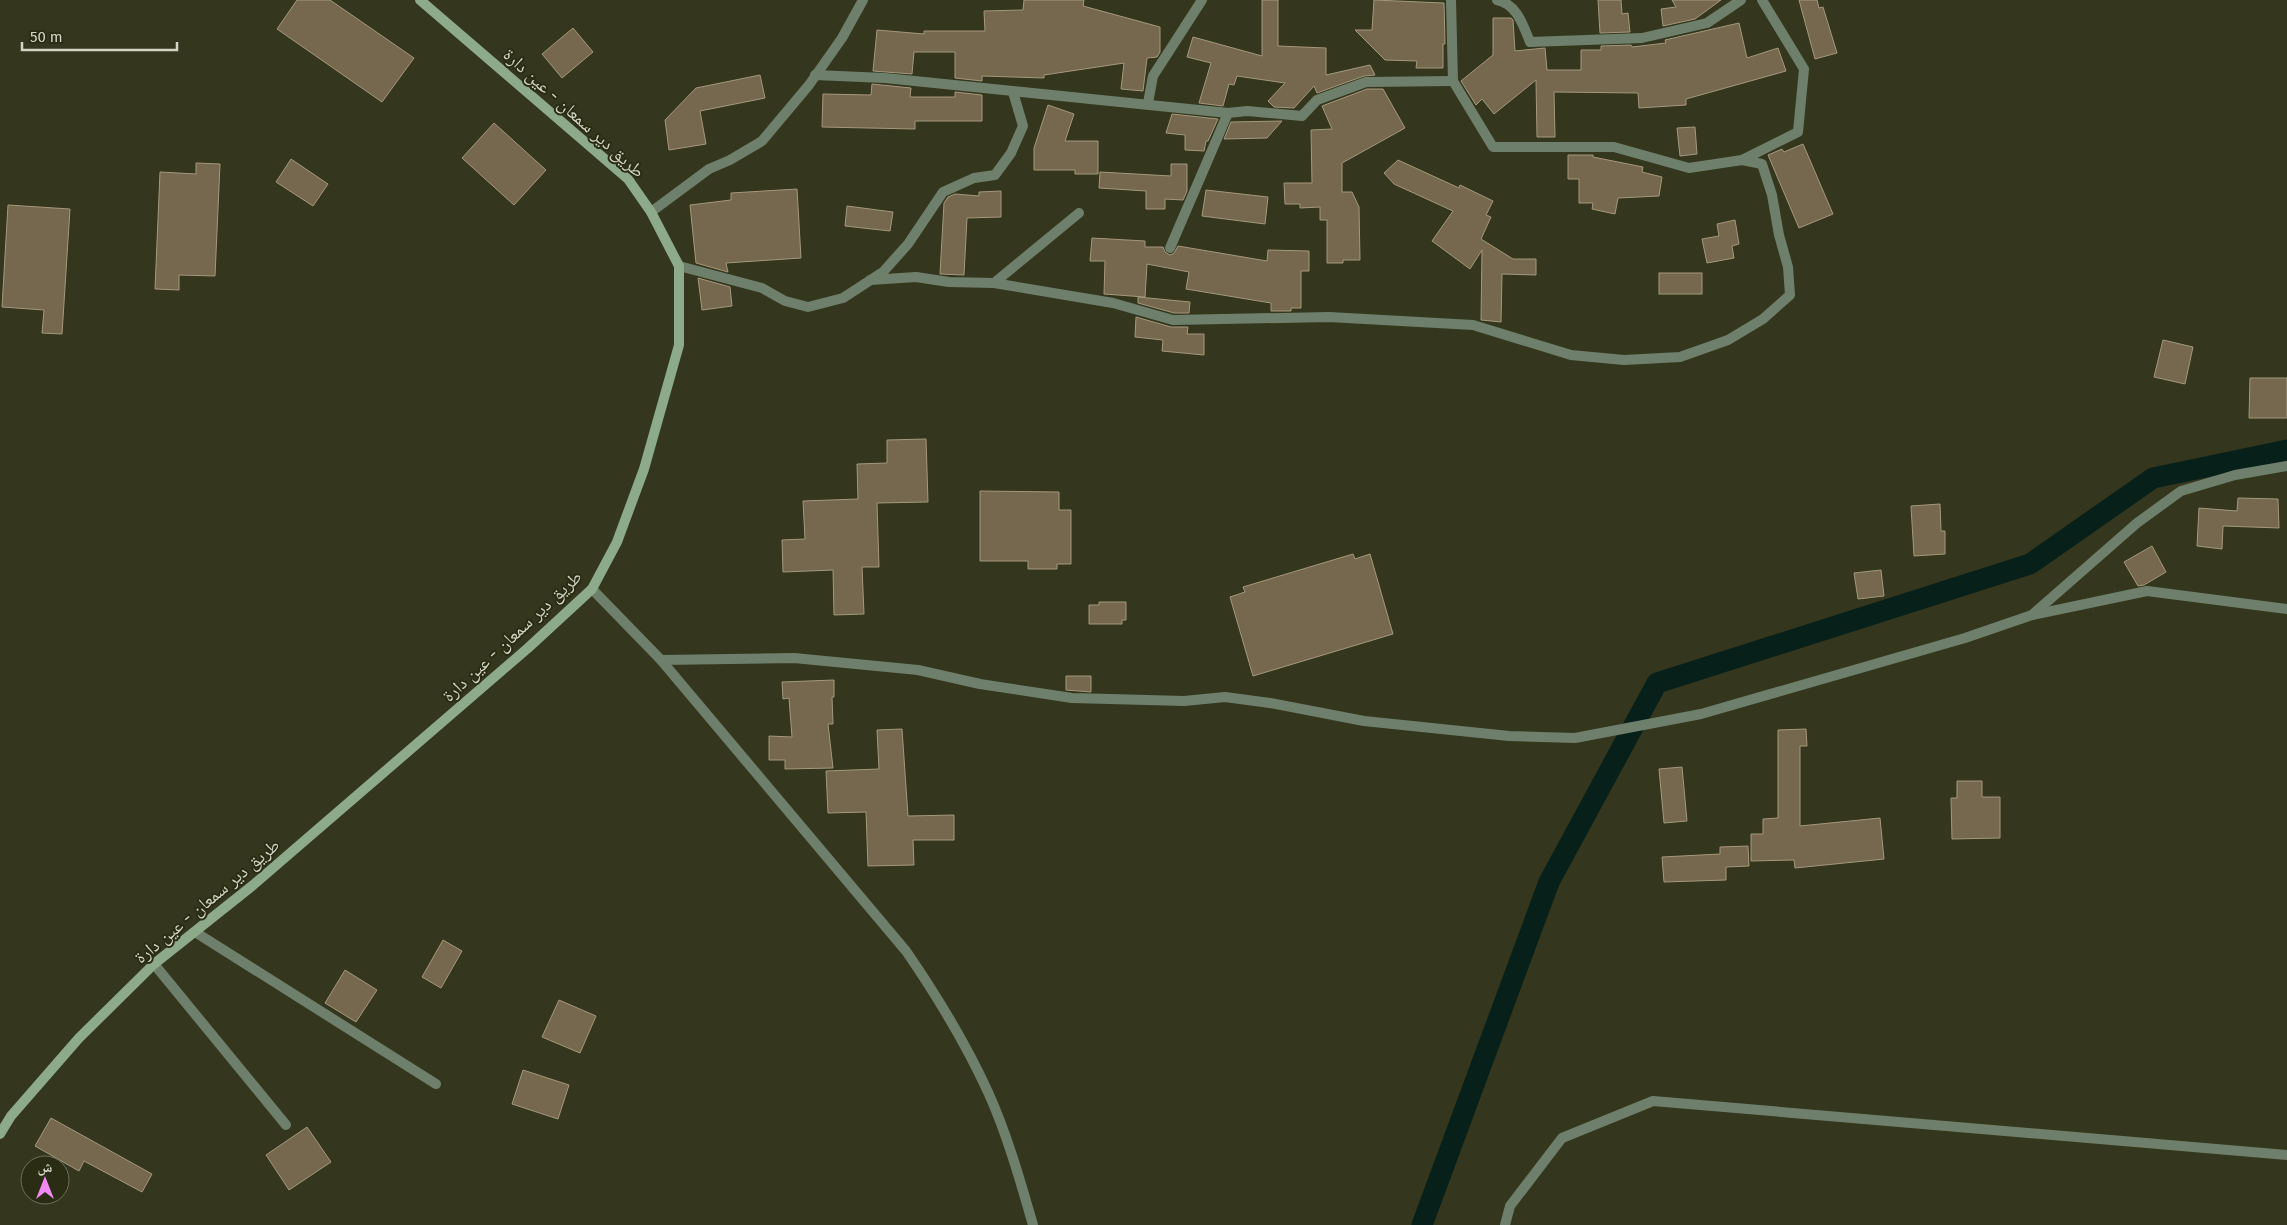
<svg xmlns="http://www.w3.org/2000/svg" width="2287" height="1225" font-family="'Fira Sans','Noto Naskh Arabic',sans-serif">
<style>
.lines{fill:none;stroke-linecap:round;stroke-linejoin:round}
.canal{stroke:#08201a;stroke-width:21}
.building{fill:#75684e;stroke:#a5987c}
.lane{stroke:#6e806c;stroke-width:10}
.street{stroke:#6e806c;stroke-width:10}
.secondary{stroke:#8dab8b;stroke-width:10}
.labels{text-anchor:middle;stroke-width:4;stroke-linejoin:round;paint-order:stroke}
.street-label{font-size:18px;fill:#d2d4c5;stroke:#2a2d13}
</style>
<rect width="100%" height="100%" fill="#34371d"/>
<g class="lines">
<polyline class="canal" points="1422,1225 1549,882 1657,683 2030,564 2153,478 2287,450"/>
</g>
<g class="building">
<polygon points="297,0 330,0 414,58 382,102 277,29"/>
<polygon points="1024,0 1084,0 1083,6 1160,27 1160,52 1157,57 1147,58 1143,91 1121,89 1124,63 1044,75 1044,78 982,76 982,81 955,78 955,52 914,52 912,74 873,71 877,30 924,34 924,31 985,31 984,11 1023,10"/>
<polygon points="1262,0 1278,0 1278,46 1326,48 1326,75 1370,65 1375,75 1364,76 1317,93 1314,86 1294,108 1274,107 1268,101 1285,83 1237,76 1234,85 1229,84 1223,106 1199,103 1211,63 1187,57 1193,37 1262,56"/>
<polygon points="1374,0 1444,3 1445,44 1443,44 1443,68 1416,68 1417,61 1385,60 1355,30 1372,30"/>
<polygon points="1598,0 1621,0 1622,14 1628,13 1630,32 1600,33"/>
<polygon points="1672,0 1721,0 1695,19 1663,26 1661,9 1676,7"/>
<polygon points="1799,0 1817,0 1819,8 1823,7 1837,53 1815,59"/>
<polygon points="1493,18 1511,18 1513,20 1515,51 1545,48 1547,70 1581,70 1581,50 1601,50 1601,46 1631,45 1632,47 1666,43 1665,40 1739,23 1747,58 1778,48 1786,71 1686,99 1686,105 1639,108 1638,93 1554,92 1555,137 1537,137 1536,80 1494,114 1482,99 1476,105 1461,81 1493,55"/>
<polygon points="573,28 593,52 562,78 542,54"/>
<polygon points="760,75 765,98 700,111 706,144 669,150 665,120 696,88"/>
<polygon points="872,84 911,88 910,97 955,97 955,92 982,95 982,121 915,121 915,129 822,127 823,94 871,95"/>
<polygon points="1367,89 1383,89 1405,128 1342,163 1342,192 1352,192 1359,207 1360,260 1343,260 1343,263 1327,263 1327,220 1320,220 1320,207 1300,208 1300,204 1285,204 1284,183 1312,183 1311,130 1332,129 1322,106"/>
<polygon points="1048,105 1074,114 1065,141 1098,141 1098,174 1075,174 1075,170 1034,170 1034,148"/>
<polygon points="1172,114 1218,119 1208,141 1206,141 1204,151 1185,150 1185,135 1166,133"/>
<polygon points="1282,121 1267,138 1224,139 1231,122"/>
<polygon points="494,123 546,170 514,205 462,158"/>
<polygon points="1695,127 1697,154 1680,156 1677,128"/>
<polygon points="1803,144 1833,214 1799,228 1768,155 1782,149 1784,152"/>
<polygon points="1568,155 1593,155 1593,157 1643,167 1642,172 1662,177 1659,196 1618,198 1615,214 1592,209 1593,203 1579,203 1579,179 1568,179"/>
<polygon points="291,159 328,184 313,206 276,182"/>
<polygon points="1398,160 1459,188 1460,185 1493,201 1486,215 1491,217 1481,239 1513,259 1536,259 1536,275 1502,274 1501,322 1481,320 1482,250 1470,269 1432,241 1453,211 1394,184 1384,173"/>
<polygon points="196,163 220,164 215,276 179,275 179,290 155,289 160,172 196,174"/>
<polygon points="1171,164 1187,164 1187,191 1183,200 1165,199 1165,209 1146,209 1146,191 1099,188 1100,172 1171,176"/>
<polygon points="797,189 801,258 726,263 728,272 696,263 690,205 731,200 731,193"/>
<polygon points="1206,190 1268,197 1265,224 1202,216"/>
<polygon points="1001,191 1001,217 967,218 964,275 940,274 944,203 948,197 955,194 979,196 979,192"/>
<polygon points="8,205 70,209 62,334 42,333 44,310 2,307"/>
<polygon points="847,206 893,212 890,231 845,226"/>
<polygon points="1735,220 1739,244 1732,246 1734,258 1707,263 1702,239 1719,236 1717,224"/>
<polygon points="1092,238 1145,241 1145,247 1163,247 1165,252 1170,255 1174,253 1178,246 1267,261 1268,250 1309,251 1309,271 1301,271 1301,308 1291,308 1291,311 1271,311 1271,303 1186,289 1189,272 1147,264 1145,297 1104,294 1105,261 1090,261"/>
<rect x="1659" y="273" width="43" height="21"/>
<polygon points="698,278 730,287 732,306 702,310"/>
<polygon points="1138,297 1190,302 1189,313 1174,313 1138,303"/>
<polygon points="1136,317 1171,327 1188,327 1187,334 1204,334 1204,355 1162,351 1163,340 1135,337"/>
<polygon points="2163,340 2193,347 2185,384 2154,377"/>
<polygon points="2250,378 2287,378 2287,418 2249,418"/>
<polygon points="926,439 928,502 877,503 879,567 862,567 864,614 834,615 833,570 783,572 782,540 805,539 803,501 858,499 857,464 887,463 887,440"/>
<polygon points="980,491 1059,492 1059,510 1071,510 1071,564 1057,564 1057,569 1028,569 1028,561 980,561"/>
<polygon points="2238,498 2278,499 2279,528 2223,526 2222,549 2197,546 2199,508 2237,511"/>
<polygon points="1940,504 1941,531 1945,531 1945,554 1914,556 1911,506"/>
<polygon points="2152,546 2166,572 2144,585 2138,586 2124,562"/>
<polygon points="1353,554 1355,559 1370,554 1393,634 1253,676 1230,597 1245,592 1243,587"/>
<polygon points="1881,570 1884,596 1858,599 1854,573"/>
<polygon points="1099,602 1126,602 1126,620 1122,620 1122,624 1089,624 1089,605 1099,605"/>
<polygon points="1066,676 1091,676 1091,692 1066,690"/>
<polygon points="834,680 834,697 832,697 833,724 828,724 833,768 785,769 785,760 769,760 769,736 792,737 789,698 783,699 782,682"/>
<polygon points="902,729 908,816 954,815 954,840 913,840 914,865 868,866 866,812 828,813 826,771 879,769 877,730"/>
<polygon points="1806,729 1807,746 1800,746 1800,826 1880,818 1884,859 1795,868 1794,860 1751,861 1751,834 1763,834 1763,819 1778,818 1778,730"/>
<polygon points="1682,767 1687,821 1664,823 1659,769"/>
<polygon points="1957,781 1982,781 1982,797 2000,797 2000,838 1952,839 1951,798 1957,798"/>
<polygon points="1748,846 1749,866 1726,867 1726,880 1664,882 1662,857 1720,854 1720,847"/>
<polygon points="443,940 462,951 441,988 422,977"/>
<polygon points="345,970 377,990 356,1022 325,1003"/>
<polygon points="559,1000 596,1016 580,1053 542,1037"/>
<polygon points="523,1070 569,1085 558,1119 512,1104"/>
<polygon points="51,1118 152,1174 142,1192 84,1161 79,1171 35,1146"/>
<polygon points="307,1127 331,1162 289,1190 266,1155"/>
</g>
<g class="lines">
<polyline class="lane" points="2032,615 2137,523 2181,491 2235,475 2287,466"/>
<g class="street">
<polyline points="1451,0 1453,81 1493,147 1614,147 1689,168 1742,160 1798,132 1804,69 1762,0"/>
<path d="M1497,0C1517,4 1523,25 1530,42L1642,38L1707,23L1741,0"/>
<polyline points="815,75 885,78 1228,113 1247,111 1302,116 1317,100 1366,82 1453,81"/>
<polyline points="1148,103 1153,76 1202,0"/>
<polyline points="651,212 709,169 730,160 762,141 809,85 842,38 863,0"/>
<polyline points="1170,248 1228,113"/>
<polyline points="679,266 762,288 785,301 808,307 843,298 883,272 908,244 943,192 974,178 995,175 1011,153 1023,126 1013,92"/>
<polyline points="870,280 916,277 949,282 994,283 1113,303 1173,320 1329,317 1473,325 1571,355 1624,360 1680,357 1728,340 1763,319 1790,295 1788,267 1779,235 1772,195 1762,164 1742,160"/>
<polyline points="994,283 1079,213"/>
<path d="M592,589L661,660L906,951C937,996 965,1042 988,1092C1007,1134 1020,1180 1033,1225"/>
<polyline points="661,660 794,658 918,670 980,684 1072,698 1184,701 1225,697 1270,703 1364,721 1509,736 1575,738 1701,714 1965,638 2032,615 2147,591 2287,609"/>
<polyline points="195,932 436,1084"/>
<polyline points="154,964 286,1125"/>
<polyline points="1505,1225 1510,1206 1562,1138 1653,1101 2287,1155"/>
</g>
<polyline class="secondary" points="0,1134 11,1116 79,1038 154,964 252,886 528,648 592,589 617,542 644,469 679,345 679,266 651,212 628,179 420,0"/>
</g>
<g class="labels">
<g class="street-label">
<text transform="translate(574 113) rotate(42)" y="6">طريق دير سمعان - عين دارة</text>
<text transform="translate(512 636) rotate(-43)" y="6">طريق دير سمعان - عين دارة</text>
<text transform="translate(207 901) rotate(-40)" y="6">طريق دير سمعان - عين دارة</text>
</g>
</g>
<g transform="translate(45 1180)"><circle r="24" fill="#2a2d13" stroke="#6d705a"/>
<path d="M0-4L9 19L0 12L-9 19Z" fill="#f38af1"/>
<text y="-8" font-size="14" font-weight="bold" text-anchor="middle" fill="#d2d4c5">ش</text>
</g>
<path d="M22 42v8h155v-8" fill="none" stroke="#d2d4c5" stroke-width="2.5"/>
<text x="30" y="42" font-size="15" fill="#d2d4c5" stroke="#2a2d13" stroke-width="4" paint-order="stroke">50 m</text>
</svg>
